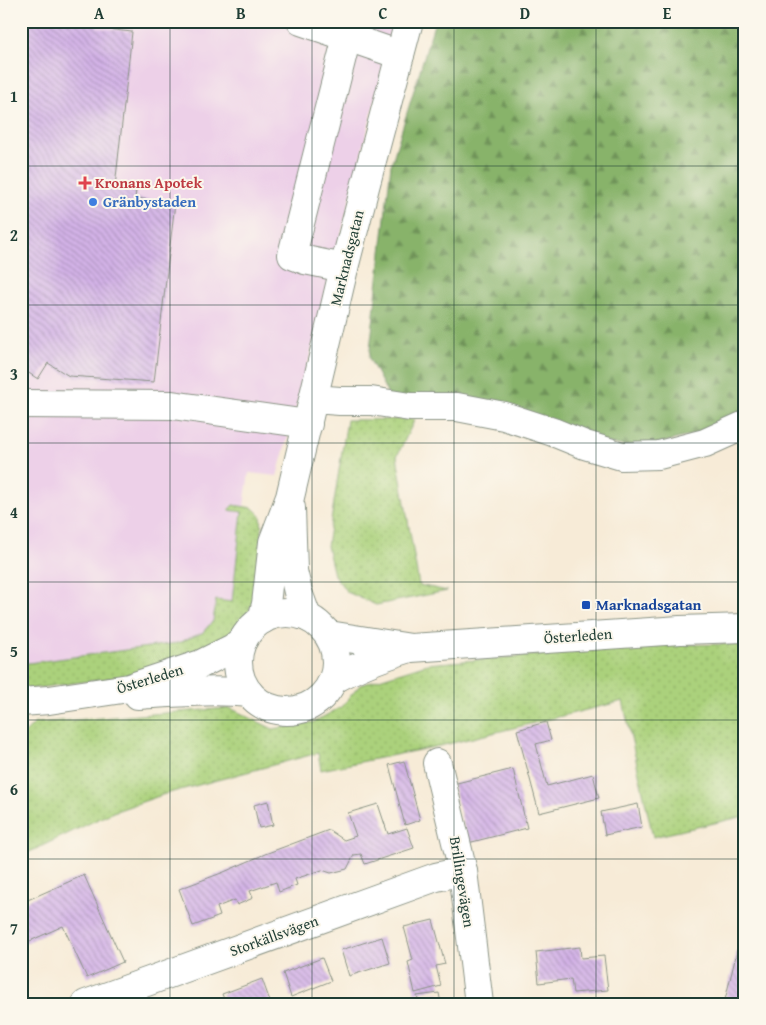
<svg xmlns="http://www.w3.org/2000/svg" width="766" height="1025" font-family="'Gentium Book Plus',serif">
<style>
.built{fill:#edd0e8}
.grass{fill:url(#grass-dots);stroke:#658758}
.forest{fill:url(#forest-firs);stroke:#547850}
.building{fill:url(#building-back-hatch)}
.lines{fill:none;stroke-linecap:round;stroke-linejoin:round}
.minor-casing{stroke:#8b9486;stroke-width:30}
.major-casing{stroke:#8b9486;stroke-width:30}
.minor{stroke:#fff;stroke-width:28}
.major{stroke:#fff;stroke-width:28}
.grid{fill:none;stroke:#1f3d34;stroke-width:1;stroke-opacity:0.55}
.health-dot{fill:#e0444e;stroke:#fbf7ec;stroke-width:2}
.shop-dot{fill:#3f7fe0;stroke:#fbf7ec;stroke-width:2}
.transit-dot{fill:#1a4fb4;stroke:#fbf7ec;stroke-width:2}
.labels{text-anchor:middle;stroke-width:4;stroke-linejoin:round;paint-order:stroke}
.health-label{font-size:15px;font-weight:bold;fill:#be3a42;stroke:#fbf7ec;text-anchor:start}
.shop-label{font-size:15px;font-weight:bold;fill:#366cbe;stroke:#fbf7ec;text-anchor:start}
.street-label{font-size:15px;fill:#1f3d34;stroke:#fbf7ec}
.transit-label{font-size:15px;font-weight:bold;fill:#164399;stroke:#fbf7ec;text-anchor:start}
.neatline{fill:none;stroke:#1f3d34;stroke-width:2}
.grid-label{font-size:16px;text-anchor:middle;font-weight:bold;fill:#1f3d34}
</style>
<defs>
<pattern id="grass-dots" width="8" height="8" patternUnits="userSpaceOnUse" patternTransform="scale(1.25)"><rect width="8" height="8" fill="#abd17b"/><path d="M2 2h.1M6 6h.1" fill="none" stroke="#93b46b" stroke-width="1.8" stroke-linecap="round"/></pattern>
<pattern id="forest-firs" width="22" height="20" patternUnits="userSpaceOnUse" patternTransform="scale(1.25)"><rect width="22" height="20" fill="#88b36b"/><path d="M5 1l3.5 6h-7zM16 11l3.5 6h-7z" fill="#6f9359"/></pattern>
<pattern id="building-back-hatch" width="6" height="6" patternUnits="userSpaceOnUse" patternTransform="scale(1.25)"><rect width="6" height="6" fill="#d3b2e7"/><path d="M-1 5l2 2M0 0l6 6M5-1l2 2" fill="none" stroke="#ab92bc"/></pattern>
</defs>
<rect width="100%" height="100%" fill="#fbf7ec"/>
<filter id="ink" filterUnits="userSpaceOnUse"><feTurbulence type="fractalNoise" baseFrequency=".02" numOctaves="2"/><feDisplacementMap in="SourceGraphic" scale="10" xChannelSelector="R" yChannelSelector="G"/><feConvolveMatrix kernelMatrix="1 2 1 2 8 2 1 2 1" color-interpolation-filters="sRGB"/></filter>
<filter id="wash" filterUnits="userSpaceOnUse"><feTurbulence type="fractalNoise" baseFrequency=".0096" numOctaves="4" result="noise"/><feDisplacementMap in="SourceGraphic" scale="20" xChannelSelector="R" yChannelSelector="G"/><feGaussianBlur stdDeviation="1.12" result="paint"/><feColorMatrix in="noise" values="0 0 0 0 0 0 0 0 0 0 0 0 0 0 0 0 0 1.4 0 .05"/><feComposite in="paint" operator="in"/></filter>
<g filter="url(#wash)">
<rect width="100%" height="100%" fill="#f7ebd7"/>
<polygon class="built" points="21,21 395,21 313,345 277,476 249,473 244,506 233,505 229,510 242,512 232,602 216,601 213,621 202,633 178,643 21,664"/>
<g class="grass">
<polygon points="415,419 397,456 419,585 447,591 376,605 347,592 334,575 327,546 347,420"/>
<polygon points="233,505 253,508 261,516 262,532 255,597 249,611 225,641 159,672 21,690 21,664 178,643 202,633 213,621 216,600 232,602 242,512 228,510"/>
<polygon points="745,644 745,816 653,837 623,701 444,745 321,770 318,753 165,794 113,812 21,856 21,737 35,723 230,708 273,729 314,722 341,707 360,685 427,664 658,645"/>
</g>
<polygon class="forest" points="435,21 745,21 745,421 639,449 391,400 369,358 391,165"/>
<g id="blocks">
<g class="building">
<polygon points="21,21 48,23 48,21 98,21 97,28 132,32 115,187 136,190 135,198 175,203 154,382 69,376 48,363 38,379 21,368"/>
<polygon points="546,722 551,740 536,744 547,786 593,774 599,798 539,813 517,730"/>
<polygon points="404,761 420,820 405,825 389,765"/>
<polygon points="513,769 527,828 468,843 453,784"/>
<polygon points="268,801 273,825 259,828 254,805"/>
<polygon points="378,804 388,834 407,828 414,848 365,864 361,854 354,855 347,869 331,873 322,870 295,879 297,885 279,892 276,882 250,891 253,898 237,905 235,900 217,907 220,916 193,926 179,889 224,872 265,854 329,830 344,840 356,836 348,813"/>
<polygon points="638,804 642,827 605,835 601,812"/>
<polygon points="84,875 123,962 87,978 63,926 21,945 21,903"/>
<polygon points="433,920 445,964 436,966 441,986 415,993 408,962 413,960 404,927"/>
<polygon points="744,923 745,1004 724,1004"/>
<polygon points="382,937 390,963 349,976 341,950"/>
<polygon points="580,947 581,958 604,956 608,990 573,993 571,979 539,983 536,952"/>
<polygon points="322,958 331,981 291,997 283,973"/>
<polygon points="262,979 271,1004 226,1004 222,994"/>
<polygon points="439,993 441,1004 419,1004 417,996"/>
</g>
</g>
</g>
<g filter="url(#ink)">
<use href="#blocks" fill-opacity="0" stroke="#8b9486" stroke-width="1"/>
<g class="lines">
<g class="minor-casing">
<g id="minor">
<polyline points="301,21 400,55"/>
<polyline points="344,268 305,260 292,255 351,21"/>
<polyline points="314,399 340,401 371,401 410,407 457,407 504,416 553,432 585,445 622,456 659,455 705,443 745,425"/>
<polyline points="21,404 172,405 308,424"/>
<polyline points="291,508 293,571 298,592 307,617"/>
<polyline points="262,620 266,604 273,542 290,497 344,268 365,187 409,21"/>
<polyline points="437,763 463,871 479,1004"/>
<polyline points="86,1004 436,877 463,871"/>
</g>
</g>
<g class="major-casing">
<g id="major">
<circle cx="287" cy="662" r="49"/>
<polyline points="329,635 411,648 680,630 745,628"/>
<path d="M333,680C357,666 381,657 407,649"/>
<path d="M138,695C175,693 212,689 249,693"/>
<polyline points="21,702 49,700 129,688 201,664 233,648 243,640"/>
</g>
</g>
<use href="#minor" class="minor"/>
<use href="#major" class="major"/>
</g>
</g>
<path class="grid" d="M170,21V1004M312,21V1004M454,21V1004M596,21V1004M21,166H745M21,305H745M21,443H745M21,582H745M21,720H745M21,859H745"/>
<path class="health-dot" d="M82.5 175.5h5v5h5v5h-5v5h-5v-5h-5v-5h5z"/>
<circle class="shop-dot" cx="93" cy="202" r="5"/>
<rect class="transit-dot" x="581" y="600" width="10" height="10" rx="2.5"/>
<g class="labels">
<g class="health-label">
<text x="95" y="188">Kronans Apotek</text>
</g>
<g class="shop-label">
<text x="103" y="207">Gränbystaden</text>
</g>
<g class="street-label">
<text transform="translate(347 258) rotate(-76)" y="5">Marknadsgatan</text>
<text transform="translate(578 636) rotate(-4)" y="5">Österleden</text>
<text transform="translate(150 679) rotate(-17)" y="5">Österleden</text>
<text transform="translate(462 882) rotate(81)" y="5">Brillingevägen</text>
<text transform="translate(274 936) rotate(-20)" y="5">Storkällsvägen</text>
</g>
<g class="transit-label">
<text x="596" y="610">Marknadsgatan</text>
</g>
</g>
<rect width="766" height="1025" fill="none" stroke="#fbf7ec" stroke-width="55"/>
<rect x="28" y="28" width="710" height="970" class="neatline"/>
<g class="grid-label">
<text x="99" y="19">A</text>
<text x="241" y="19">B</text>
<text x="383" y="19">C</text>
<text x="525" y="19">D</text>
<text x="667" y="19">E</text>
<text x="14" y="102">1</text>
<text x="14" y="241">2</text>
<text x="14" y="380">3</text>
<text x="14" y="518">4</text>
<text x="14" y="657">5</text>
<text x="14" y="795">6</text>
<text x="14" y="934">7</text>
</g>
</svg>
